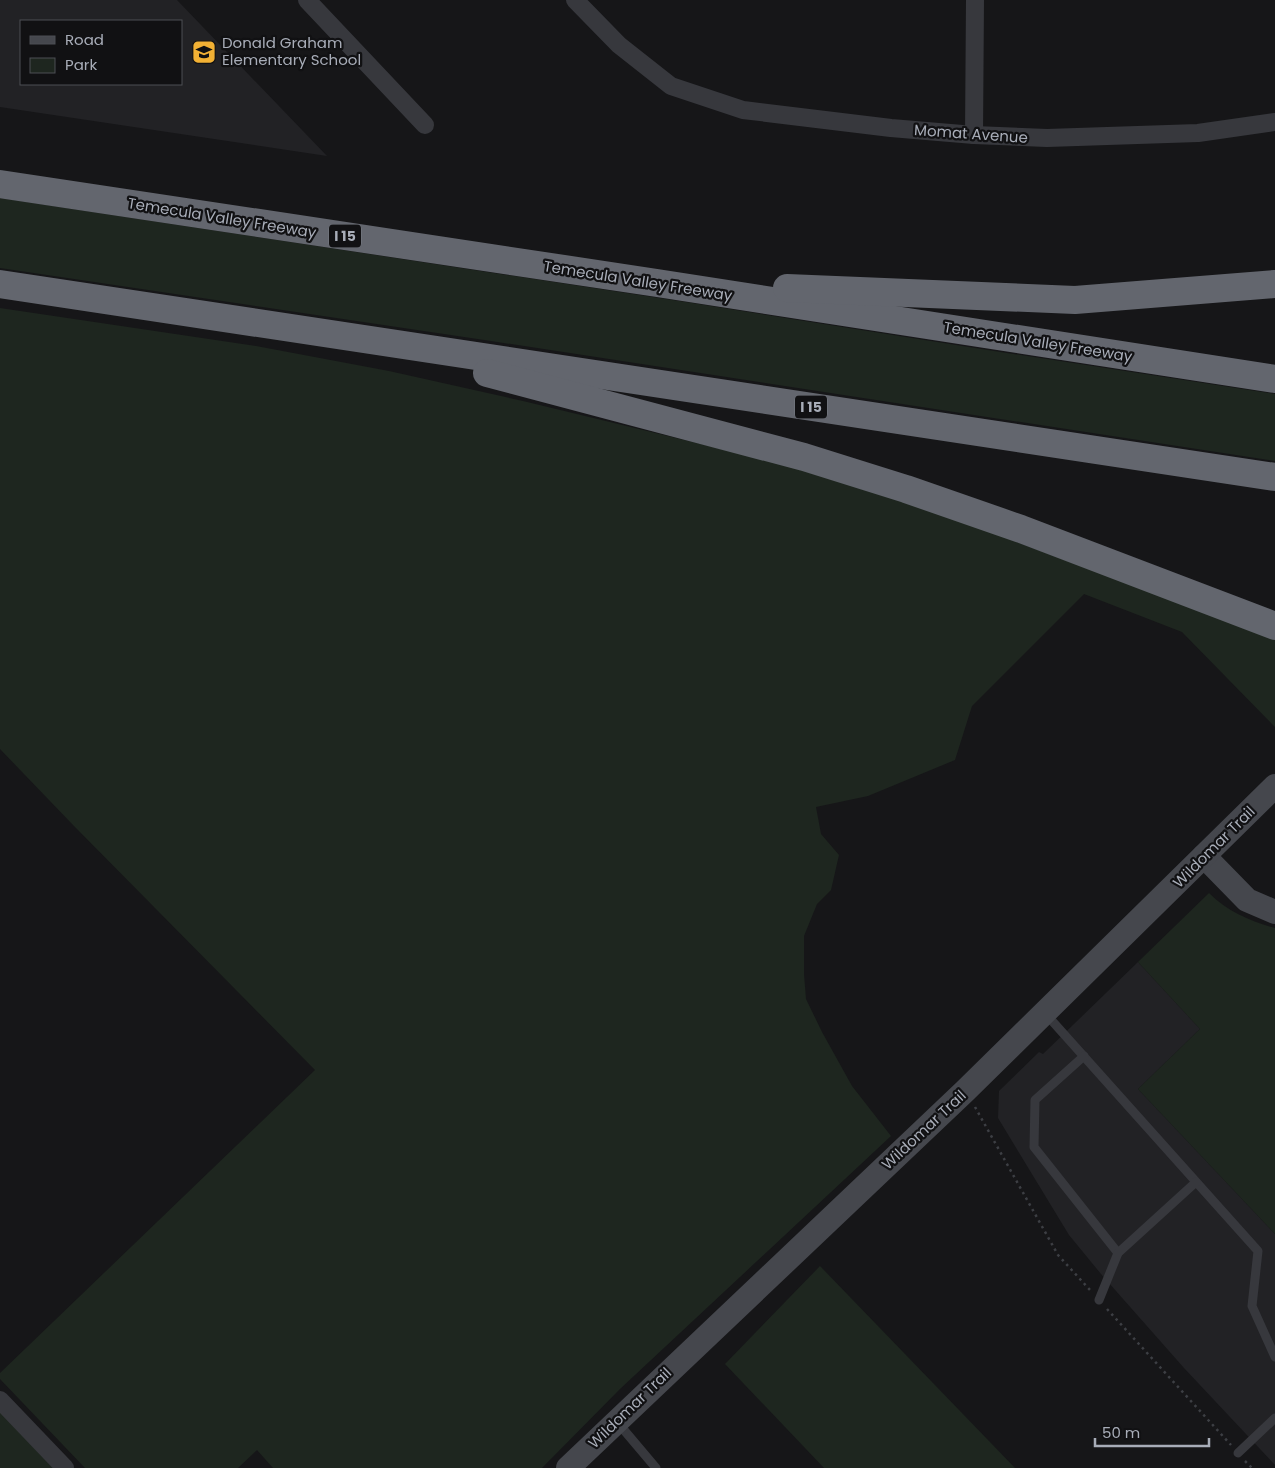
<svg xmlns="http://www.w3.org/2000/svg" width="1275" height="1468" font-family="Poppins,sans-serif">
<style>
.built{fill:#222225;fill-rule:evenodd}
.green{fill:#1e261f}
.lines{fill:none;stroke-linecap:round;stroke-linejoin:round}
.path{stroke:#3d3f44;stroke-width:2.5;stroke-dasharray:2.5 4;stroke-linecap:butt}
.lane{stroke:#37383d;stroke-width:9}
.street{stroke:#37383d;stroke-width:18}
.secondary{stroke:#45474d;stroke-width:24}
.highway{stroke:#63666e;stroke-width:28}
.labels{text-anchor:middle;stroke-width:4.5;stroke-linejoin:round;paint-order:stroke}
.shield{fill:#111113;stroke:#7b7e86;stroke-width:1}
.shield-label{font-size:14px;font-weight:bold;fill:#a8adb8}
.poi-label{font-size:15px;fill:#a8adb8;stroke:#111113;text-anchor:start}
.street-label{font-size:15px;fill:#a8adb8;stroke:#111113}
</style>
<rect width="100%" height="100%" fill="#161618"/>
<g class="built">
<path d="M0,0H177L327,156L0,107ZM181,21V84H21V21Z"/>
<polygon points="1138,962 1200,1029 1138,1089 1275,1234 1275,1465 1184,1368 1101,1274 1069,1235 998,1118 999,1091 1039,1052 1043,1054"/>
</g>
<g class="green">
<polygon points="0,198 692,303 994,351 1275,394 1275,461 491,341 0,268"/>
<polygon points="0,308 256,346 389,371 523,401 784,464 888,494 1275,638 1275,727 1182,632 1084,594 972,706 955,760 868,796 816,807 821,834 839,855 831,890 817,904 804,936 804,974 806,999 822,1032 852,1086 891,1136 620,1389 542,1468 273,1468 257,1450 238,1468 85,1468 0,1379 0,1373 315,1070 74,826 0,749"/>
<path d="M1209,893C1228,912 1250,921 1275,928V1234L1138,1089L1200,1029L1138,962Z"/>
<polygon points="820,1266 988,1440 1015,1468 824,1468 725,1364"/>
<polygon points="0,1412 53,1468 0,1468"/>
</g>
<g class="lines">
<g class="path">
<polyline points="975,1107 1058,1255 1090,1290"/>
<polyline points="1107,1309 1231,1445"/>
<polyline points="1245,1461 1252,1468"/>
</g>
<g class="lane">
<polyline points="1045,1013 1258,1251 1252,1306 1275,1357"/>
<polyline points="1084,1056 1035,1100 1034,1147 1118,1253"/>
<polyline points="1099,1300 1118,1253 1196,1182"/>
<polyline points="618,1423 656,1468"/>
<polyline points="1238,1453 1275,1418"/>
</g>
<g class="street">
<polyline points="307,0 425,125"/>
<polyline points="575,0 619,45 671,86 743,110 891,128 974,135 1047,138 1198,133 1275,122"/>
<polyline points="974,135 975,0"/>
<polyline points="0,1400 65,1468"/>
</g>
<g class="secondary">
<polyline points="1204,856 1247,900 1275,912"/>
<polyline points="568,1468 965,1091 1275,786"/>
</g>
<g class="highway">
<polyline points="0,184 657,283 1275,379"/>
<polyline points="0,284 1275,477"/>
<polyline points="787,288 1075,300 1275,284"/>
<polyline points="487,373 804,457 906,489 1021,529 1275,626"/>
</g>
</g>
<defs>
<g id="school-square" transform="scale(1.25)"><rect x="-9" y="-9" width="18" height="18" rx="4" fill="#f2b134" stroke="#111113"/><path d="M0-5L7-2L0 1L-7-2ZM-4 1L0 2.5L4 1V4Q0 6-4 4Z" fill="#111"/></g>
</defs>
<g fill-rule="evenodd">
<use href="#school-square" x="204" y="52"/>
</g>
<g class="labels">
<g class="shield">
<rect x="329" y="224.5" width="32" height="23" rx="4"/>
<rect x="795" y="395.5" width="32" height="23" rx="4"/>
</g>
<g class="shield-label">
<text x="345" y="241">I 15</text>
<text x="811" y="412">I 15</text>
</g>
<g class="poi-label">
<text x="222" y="48">Donald Graham<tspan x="222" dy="17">Elementary School</tspan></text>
</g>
<g class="street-label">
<text transform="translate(971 134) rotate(4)" y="5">Momat Avenue</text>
<text transform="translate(222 218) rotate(9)" y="5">Temecula Valley Freeway</text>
<text transform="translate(638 281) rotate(9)" y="5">Temecula Valley Freeway</text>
<text transform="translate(1038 342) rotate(9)" y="5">Temecula Valley Freeway</text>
<text transform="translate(1214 847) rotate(-45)" y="5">Wildomar Trail</text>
<text transform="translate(924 1130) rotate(-43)" y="5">Wildomar Trail</text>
<text transform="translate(630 1408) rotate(-44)" y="5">Wildomar Trail</text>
</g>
</g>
<rect x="20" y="20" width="162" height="65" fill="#111113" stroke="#4d4f55"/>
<rect x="30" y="36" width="25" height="8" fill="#45474d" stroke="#4d4f55"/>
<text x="65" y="45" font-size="15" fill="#a8adb8">Road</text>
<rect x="30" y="58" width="25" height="15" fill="#1e261f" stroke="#4d4f55"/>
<text x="65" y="70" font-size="15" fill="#a8adb8">Park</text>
<path d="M1095 1438v8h114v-8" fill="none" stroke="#a8adb8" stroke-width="2.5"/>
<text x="1102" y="1438" font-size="15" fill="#a8adb8" stroke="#111113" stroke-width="4" paint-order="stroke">50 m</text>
</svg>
